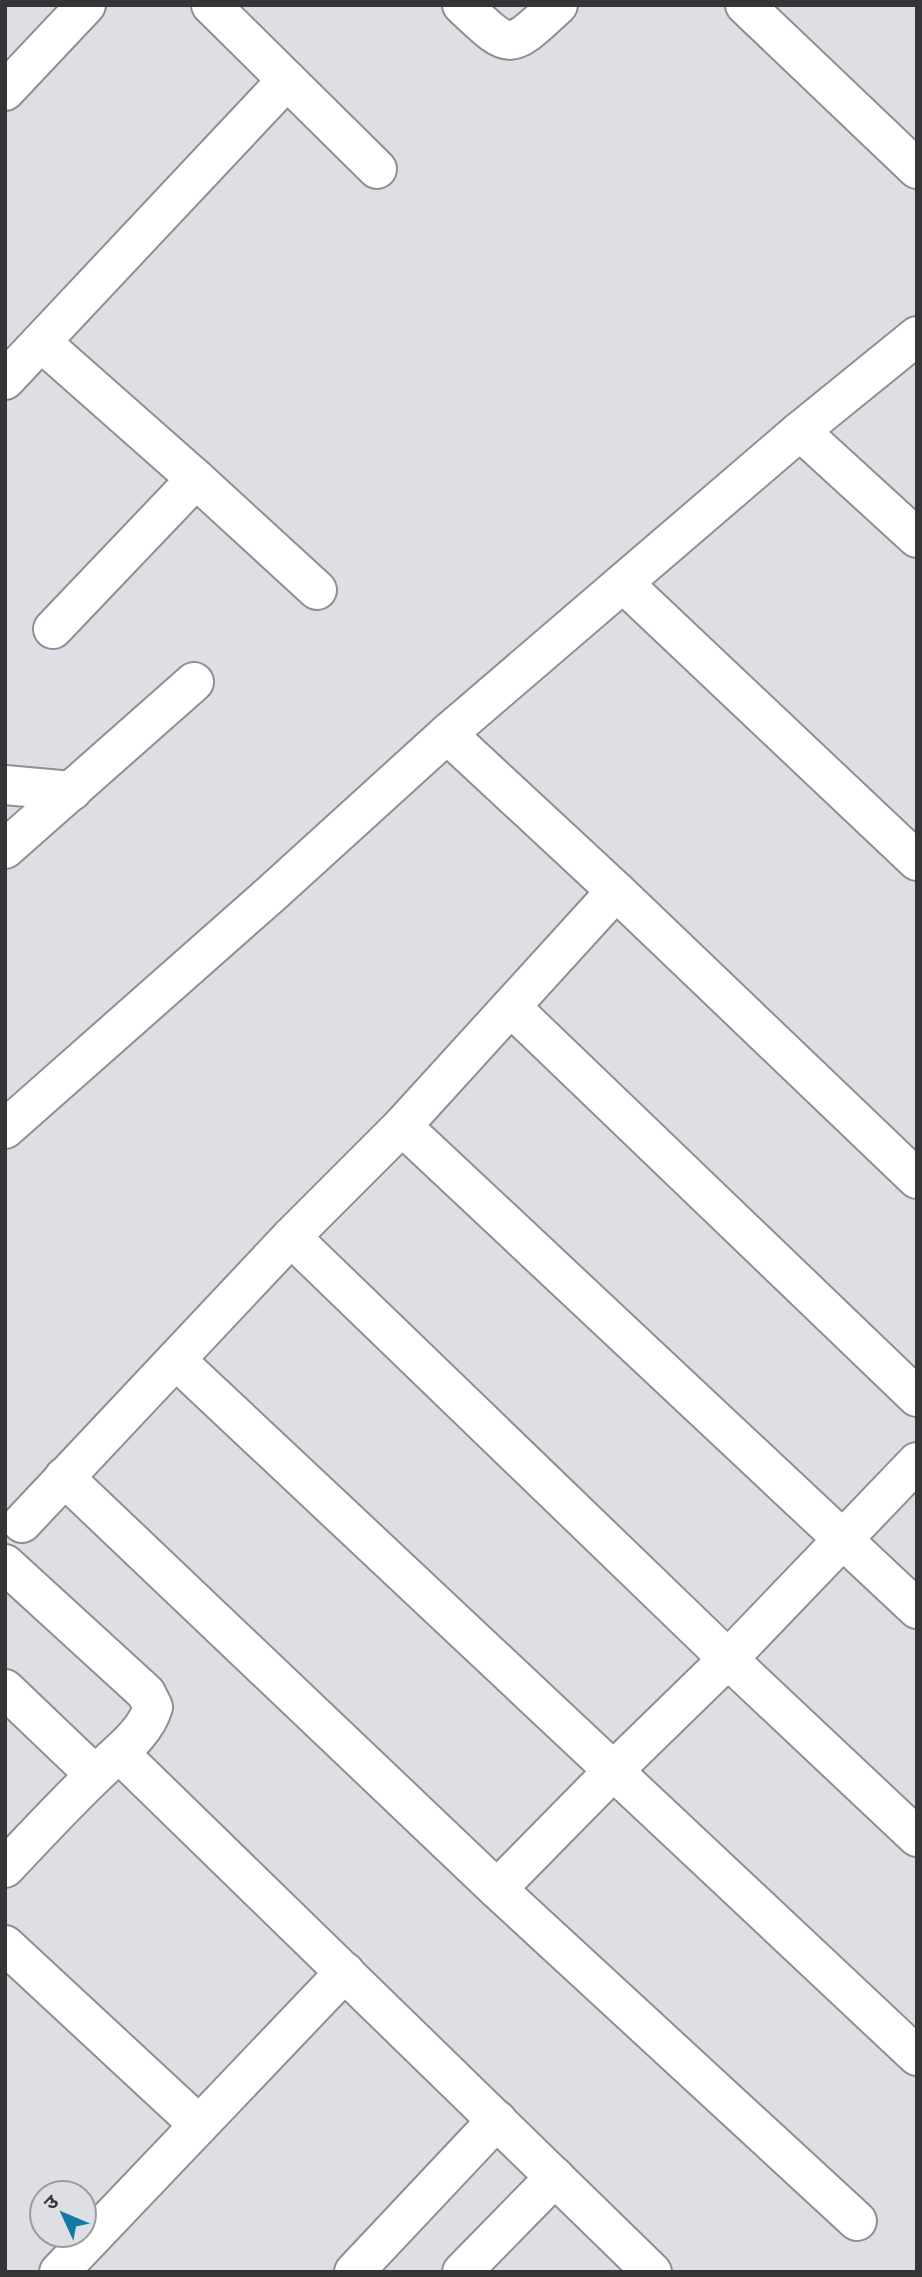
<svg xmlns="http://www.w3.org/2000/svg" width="922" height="2277" font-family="'IBM Plex Serif','Noto Sans Devanagari',serif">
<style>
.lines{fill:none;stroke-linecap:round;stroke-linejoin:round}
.minor-casing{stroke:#8e8f93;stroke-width:42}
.minor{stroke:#fff;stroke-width:38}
</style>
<rect width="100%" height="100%" fill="#dedfe4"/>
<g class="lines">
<g class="minor-casing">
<g id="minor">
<polyline points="211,5 377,169"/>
<path d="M462,5C512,52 508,51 558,5"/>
<polyline points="745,5 917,169"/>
<polyline points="5,91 86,5"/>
<polyline points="41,342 196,479 317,590"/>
<polyline points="5,380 287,80"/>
<polyline points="800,431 917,538"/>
<polyline points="623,583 917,861"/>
<polyline points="53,629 196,479"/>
<polyline points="447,734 616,891 917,1179"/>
<polyline points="5,785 72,791"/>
<polyline points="5,849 194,682"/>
<polyline points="511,1007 917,1397"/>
<polyline points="402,1126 917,1609"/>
<polyline points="5,1129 271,894 447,734 800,431 917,336"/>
<polyline points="291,1237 728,1659 917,1837"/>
<polyline points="176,1360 917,2056"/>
<polyline points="64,1477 497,1889 857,2221"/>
<polyline points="22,1523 291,1237 402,1126 616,891"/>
<path d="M5,1564L146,1693L153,1707C145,1735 114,1756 93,1777C63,1806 34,1837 5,1868"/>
<polyline points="5,1689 95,1775"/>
<polyline points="119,1753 652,2272"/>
<polyline points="497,1889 612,1772 728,1659 917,1462"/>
<polyline points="5,1945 199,2125"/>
<polyline points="59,2272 345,1972"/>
<polyline points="354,2272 497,2120"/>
<polyline points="462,2272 555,2177"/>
</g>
</g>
<use href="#minor" class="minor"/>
</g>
<rect width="922" height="2277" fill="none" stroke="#343536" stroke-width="14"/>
<g transform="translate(63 2214) rotate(314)"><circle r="33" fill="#dedfe4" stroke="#9a9b9e" stroke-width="2"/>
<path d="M0-5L12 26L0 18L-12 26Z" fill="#147aa5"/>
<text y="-10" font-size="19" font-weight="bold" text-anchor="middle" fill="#343536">उ</text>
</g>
</svg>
